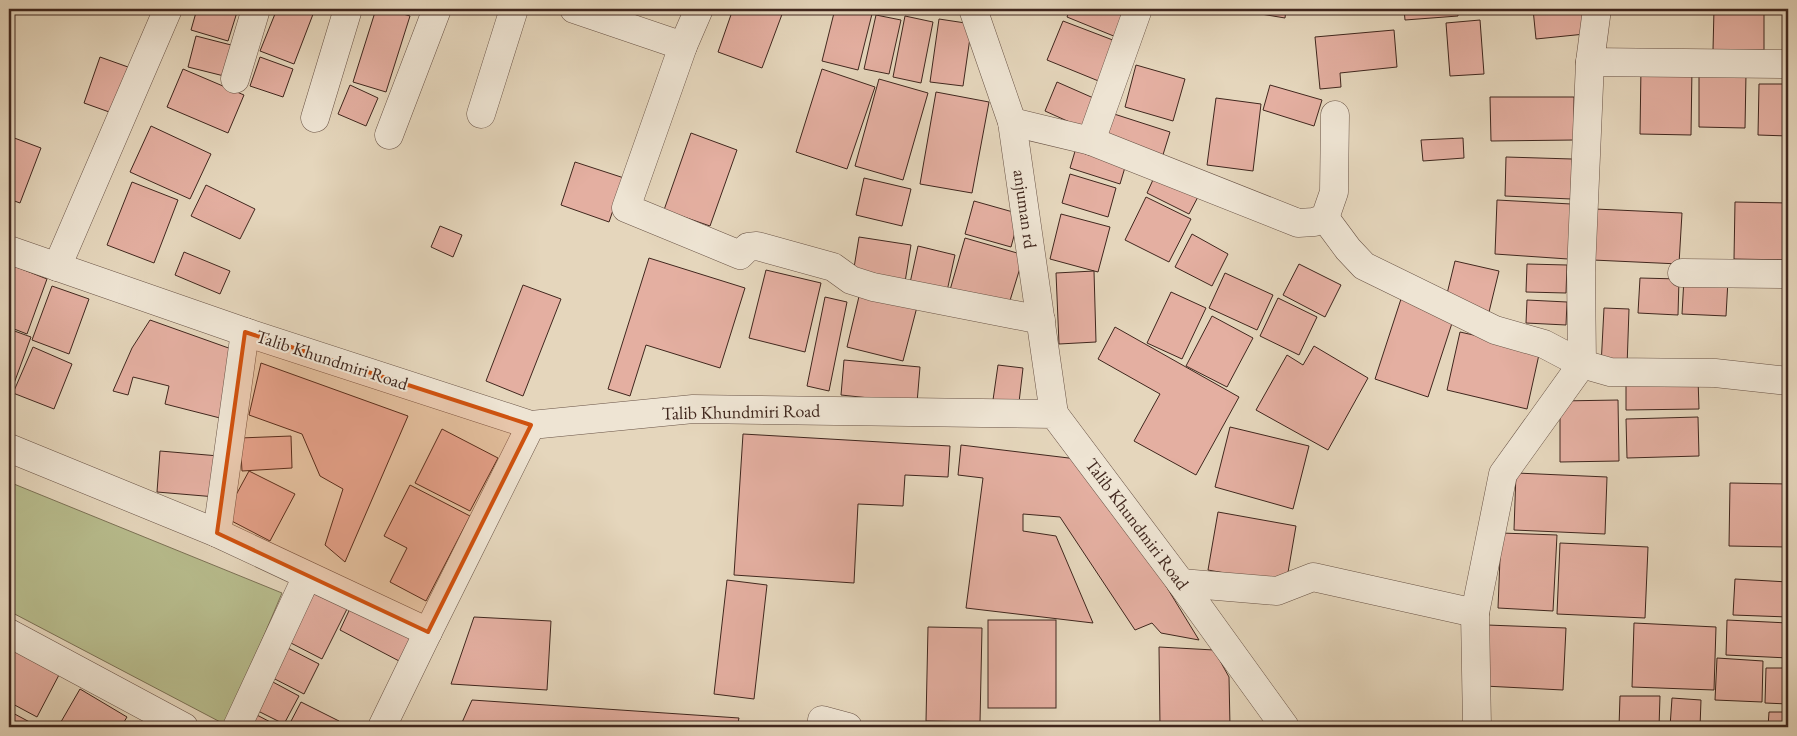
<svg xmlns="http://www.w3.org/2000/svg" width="1797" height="736" font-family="'EB Garamond',serif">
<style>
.green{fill:#b8bd8e;stroke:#7c7256}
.building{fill:#e4afa1;stroke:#40271e}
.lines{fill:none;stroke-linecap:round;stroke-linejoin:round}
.minor-casing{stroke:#695346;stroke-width:29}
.minor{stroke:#eee4d3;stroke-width:28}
.marked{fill:#cf520f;fill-opacity:0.2;stroke:#cf520f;stroke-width:4;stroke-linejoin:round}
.labels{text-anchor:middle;stroke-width:4;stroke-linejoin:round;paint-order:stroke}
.street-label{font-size:18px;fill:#40271e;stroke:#eee4d3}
</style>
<rect width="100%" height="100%" fill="#e5d6bc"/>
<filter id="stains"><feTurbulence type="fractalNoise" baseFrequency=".004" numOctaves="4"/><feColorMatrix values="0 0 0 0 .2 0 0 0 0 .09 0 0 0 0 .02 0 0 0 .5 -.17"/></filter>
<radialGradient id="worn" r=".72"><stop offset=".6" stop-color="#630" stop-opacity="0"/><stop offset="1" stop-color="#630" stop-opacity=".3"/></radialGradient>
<polygon class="green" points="9,482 282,593 226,725 9,611"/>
<g class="building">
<polygon points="197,9 238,9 228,41 191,30"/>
<polygon points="277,9 315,9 294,64 260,51"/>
<polygon points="376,9 386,9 410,16 386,92 353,82"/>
<polygon points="733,9 784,9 762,68 718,52"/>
<polygon points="835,9 851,9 872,14 858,70 822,61"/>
<polygon points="1070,9 1105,9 1129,18 1121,39 1067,17"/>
<polygon points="1256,9 1286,9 1285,18 1255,13"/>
<polygon points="1404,9 1458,9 1458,16 1405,20"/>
<polygon points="1533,9 1583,9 1585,34 1536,39"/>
<polygon points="1714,9 1764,9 1764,50 1713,50"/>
<polygon points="876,15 901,20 889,74 864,69"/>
<polygon points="905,16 933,22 921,83 893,77"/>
<polygon points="939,19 972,24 963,86 930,82"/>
<polygon points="1480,20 1484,74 1450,76 1446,23"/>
<polygon points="1063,21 1118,42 1101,82 1047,60"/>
<polygon points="1394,30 1397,67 1340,73 1341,87 1320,89 1315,37"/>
<polygon points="196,36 235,46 228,77 188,67"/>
<polygon points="100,57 128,67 112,113 84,103"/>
<polygon points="260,57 293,69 283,97 250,86"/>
<polygon points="1136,65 1185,79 1173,121 1125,107"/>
<polygon points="1641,67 1692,67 1691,135 1640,134"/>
<polygon points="183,69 244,95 228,133 167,107"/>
<polygon points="822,69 875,87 847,169 796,152"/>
<polygon points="1699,74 1746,74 1745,128 1699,127"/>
<polygon points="879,79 928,93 903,180 855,166"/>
<polygon points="1057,82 1098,100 1085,129 1045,111"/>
<polygon points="1759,84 1788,84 1788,136 1758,135"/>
<polygon points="350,85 378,98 366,126 338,114"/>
<polygon points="1270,85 1322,100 1314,126 1263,110"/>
<polygon points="936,92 989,102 972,193 920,184"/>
<polygon points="1490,97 1574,97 1574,140 1491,141"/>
<polygon points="1216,98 1261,104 1253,171 1207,165"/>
<polygon points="1111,113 1170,132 1162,158 1103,140"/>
<polygon points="151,126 211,154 190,199 130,172"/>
<polygon points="691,133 737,150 710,226 664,210"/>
<polygon points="9,136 41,148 20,203 9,199"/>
<polygon points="1463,138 1464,158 1423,161 1421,140"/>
<polygon points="1076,148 1126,164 1120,184 1070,168"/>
<polygon points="1506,157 1572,159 1571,199 1505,196"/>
<polygon points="575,162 624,178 609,222 561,205"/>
<polygon points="1157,171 1200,193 1189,214 1147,193"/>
<polygon points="1070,174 1116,188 1108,217 1062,203"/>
<polygon points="864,178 911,189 902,226 856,215"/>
<polygon points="132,182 178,200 154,263 107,245"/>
<polygon points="206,185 255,209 240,239 191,216"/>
<polygon points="1146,197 1191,219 1169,262 1125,240"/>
<polygon points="1497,200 1571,204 1568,259 1495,254"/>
<polygon points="974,201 1020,214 1011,247 965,234"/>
<polygon points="1735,202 1788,203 1788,260 1734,259"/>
<polygon points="1595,209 1682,213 1679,264 1593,260"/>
<polygon points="1061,214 1110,227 1098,272 1050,259"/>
<polygon points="440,226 462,235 453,257 431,247"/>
<polygon points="1192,234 1228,254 1212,286 1175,267"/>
<polygon points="859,237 911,245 905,282 853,274"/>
<polygon points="965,238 1024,255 1008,307 950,290"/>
<polygon points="918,246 955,255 947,291 910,283"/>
<polygon points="184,252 230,271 220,294 175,275"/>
<polygon points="649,258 745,288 720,368 646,345 630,396 608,389"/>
<polygon points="1455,261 1499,271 1489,312 1445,302"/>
<polygon points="9,264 47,279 27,334 9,327"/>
<polygon points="1299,264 1341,285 1325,317 1283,295"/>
<polygon points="1527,264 1567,265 1566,293 1526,292"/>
<polygon points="766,270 821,283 805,352 749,338"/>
<polygon points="1094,271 1096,342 1059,344 1056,273"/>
<polygon points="1225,273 1273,295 1257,330 1209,308"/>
<polygon points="1640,278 1679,279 1678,315 1638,313"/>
<polygon points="1684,278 1728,280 1726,316 1682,314"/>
<polygon points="523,285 561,299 523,396 486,381"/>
<polygon points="52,286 89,299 69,354 32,340"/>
<polygon points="861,288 918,303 903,361 847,347"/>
<polygon points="1171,292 1206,308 1182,359 1147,343"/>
<polygon points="825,297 847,302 829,391 807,386"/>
<polygon points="1278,298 1317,317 1299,355 1260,336"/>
<polygon points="1401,299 1454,317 1428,397 1375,379"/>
<polygon points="1527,300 1567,302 1566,325 1526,323"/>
<polygon points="1604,308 1629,309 1627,367 1601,366"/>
<polygon points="1212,316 1253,338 1227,387 1186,366"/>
<polygon points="150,320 237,351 220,418 165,404 169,386 133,377 128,395 113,391 132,348"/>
<polygon points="1115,327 1239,397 1196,475 1134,441 1160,394 1098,359"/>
<polygon points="9,329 31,337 9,397"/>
<polygon points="1460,332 1540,350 1527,409 1447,390"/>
<polygon points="1314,346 1368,378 1328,450 1256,410 1287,355 1303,365"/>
<polygon points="33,347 72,364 54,409 13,393"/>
<polygon points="844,360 920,367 917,403 841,395"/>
<polygon points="261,363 408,416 345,562 325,545 343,489 320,476 302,434 249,415"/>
<polygon points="998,365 1023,368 1018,411 992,407"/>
<polygon points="1626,378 1698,378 1699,409 1626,410"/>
<polygon points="1618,400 1619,461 1560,462 1560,401"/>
<polygon points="1698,417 1699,456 1627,458 1626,419"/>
<polygon points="1230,427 1309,446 1293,509 1215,487"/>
<polygon points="442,429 498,458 470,511 415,483"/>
<polygon points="743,434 950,446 948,477 905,475 903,506 858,504 854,583 734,575"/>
<polygon points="291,436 292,468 242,471 240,438"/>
<polygon points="961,445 1077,459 1103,483 1199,640 1161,633 1152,623 1135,630 1060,517 1023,514 1023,531 1056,536 1093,623 966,608 983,478 958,475"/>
<polygon points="160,451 219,456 216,497 157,492"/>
<polygon points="249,471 295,494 270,541 224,517"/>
<polygon points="1516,473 1607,477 1605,534 1514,530"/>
<polygon points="1730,483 1788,484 1788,547 1729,546"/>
<polygon points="410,485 470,516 426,601 390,582 407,548 384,536"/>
<polygon points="1218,512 1296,526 1286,584 1208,570"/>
<polygon points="1501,533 1557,535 1553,611 1498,608"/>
<polygon points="1560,543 1648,547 1645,618 1557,614"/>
<polygon points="1735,579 1788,582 1788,617 1733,615"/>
<polygon points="727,580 767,585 754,699 714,694"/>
<polygon points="318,586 350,603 322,659 289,642"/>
<polygon points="354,600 416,632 401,662 340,630"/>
<polygon points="474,617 551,621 547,690 451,684"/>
<rect x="988" y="620" width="68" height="88"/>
<polygon points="1727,620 1788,623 1788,658 1726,655"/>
<polygon points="1634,623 1716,627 1714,690 1632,687"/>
<polygon points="1487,625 1566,628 1563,690 1484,686"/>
<polygon points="928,627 982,628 980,722 926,721"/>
<polygon points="9,645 60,673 37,717 9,702"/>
<polygon points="284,646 319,664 304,694 269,676"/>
<polygon points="1159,647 1214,650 1229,677 1230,727 1160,727"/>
<polygon points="1717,658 1763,661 1762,702 1715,700"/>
<polygon points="1766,668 1788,668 1788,704 1765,703"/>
<polygon points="271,681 299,696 284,724 256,710"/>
<polygon points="80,689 127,717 121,727 58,727"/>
<polygon points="1620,696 1660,696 1659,727 1619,727"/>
<polygon points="1672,698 1701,700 1700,727 1670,727"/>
<polygon points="472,700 739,718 737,727 460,727"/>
<polygon points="301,702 339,721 336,727 288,727"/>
<polygon points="9,711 39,727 9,727"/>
<polygon points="1769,712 1788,712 1788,727 1768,727"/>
<polygon points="253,713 280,727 246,727"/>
</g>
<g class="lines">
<g class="minor-casing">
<g id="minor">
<polyline points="574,9 683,46"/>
<polyline points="699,9 683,46 626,208 740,255 748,247 757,246 833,267 851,280 873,287 1041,320"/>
<polyline points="973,9 1012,122 1054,414"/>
<polyline points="1590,62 1788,64"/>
<polyline points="235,79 256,9"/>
<polyline points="481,114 514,9"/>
<polyline points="315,118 348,9"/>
<polyline points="1012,122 1091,141 1298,223 1314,222 1325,218 1334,192 1335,115"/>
<polyline points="389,135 437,9"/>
<polyline points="1091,141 1138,9"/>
<polyline points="1325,218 1348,249 1364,266 1495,330 1544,344 1582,364 1610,372 1715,373 1788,381"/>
<polyline points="9,250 245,332 531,425 693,409 1054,414 1181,583 1285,727"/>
<polyline points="57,267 168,9"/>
<polyline points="1682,273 1788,274"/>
<polyline points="9,448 217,533 428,632"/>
<polyline points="217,533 245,332"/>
<polyline points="1181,583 1277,591 1313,577 1475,613"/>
<polyline points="9,633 184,727"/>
<polyline points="822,720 848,727"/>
<polyline points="237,727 307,576"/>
<polyline points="382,727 428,632 531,425"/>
<polyline points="1477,727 1475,613 1503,474 1582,364 1581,272 1590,62 1597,9"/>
</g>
</g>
<use href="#minor" class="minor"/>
</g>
<path class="marked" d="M245,332L531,425L428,632L217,533Z"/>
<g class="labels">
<g class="street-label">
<text transform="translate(1025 209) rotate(82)" y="6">anjuman rd</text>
<text transform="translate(332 360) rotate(18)" y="6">Talib Khundmiri Road</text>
<text transform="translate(741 412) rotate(-1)" y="6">Talib Khundmiri Road</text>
<text transform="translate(1137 524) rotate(53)" y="6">Talib Khundmiri Road</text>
</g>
</g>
<rect width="1797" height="736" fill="none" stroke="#e5d6bc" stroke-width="30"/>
<rect x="10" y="10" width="1777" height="716" fill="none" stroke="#40271e" stroke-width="2.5"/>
<rect x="15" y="15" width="1767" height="706" fill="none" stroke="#40271e"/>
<rect width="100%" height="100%" filter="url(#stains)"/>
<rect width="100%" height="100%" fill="url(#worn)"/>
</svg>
